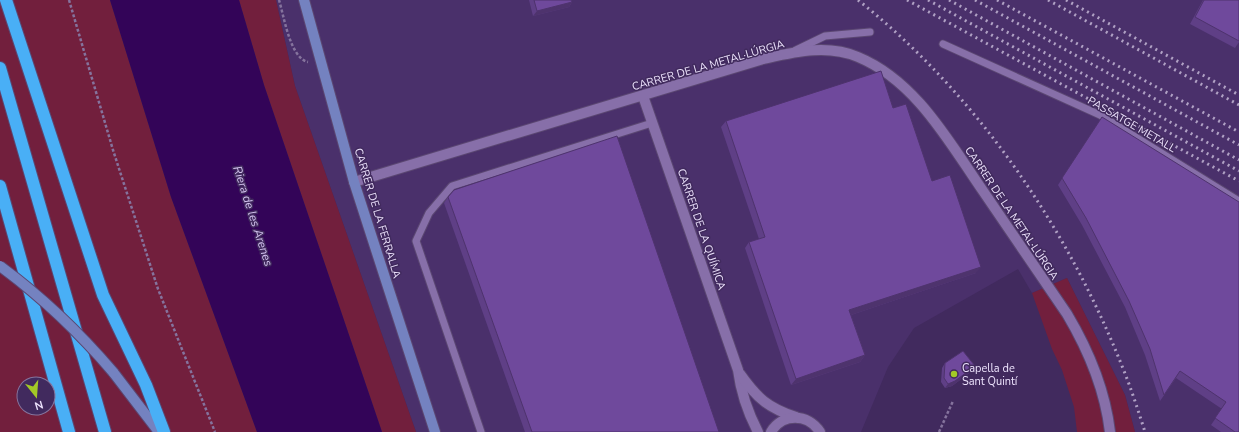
<svg xmlns="http://www.w3.org/2000/svg" width="1239" height="432" font-family="'Nunito Sans',sans-serif">
<style>
.built{fill:#4a306b}
.green{fill:#721f3d;fill-rule:evenodd}
.water{fill:#330458}
.lines{fill:none;stroke-linecap:round;stroke-linejoin:round}
.lane-casing{stroke:#5b4772;stroke-width:9}
.street-casing{stroke:#5b4772;stroke-width:12}
.secondary-casing{stroke:#5b4772;stroke-width:12}
.highway-casing{stroke:#5b4772;stroke-width:14}
.path{stroke:#85739d;stroke-width:2.5;stroke-dasharray:3 2;stroke-linecap:butt}
.lane{stroke:#876fa9;stroke-width:7}
.street{stroke:#876fa9;stroke-width:10}
.secondary{stroke:#7482c0;stroke-width:10}
.highway{stroke:#49aff6;stroke-width:12}
.rail{stroke:#b0a1c4;stroke-width:3;stroke-dasharray:2 4;stroke-linecap:butt}
.secondary-bridge-casing{stroke:#5b4772;stroke-width:12;stroke-linecap:butt}
.secondary-bridge{stroke:#7482c0;stroke-width:10}
.wall{fill:#5f3f86}
.shaded-wall{fill:#4e336d}
.building{fill:#6f499c;stroke:#4e336d}
.poi-dot{fill:#a3c926;stroke:#412a5e;stroke-width:1.5}
.labels{text-anchor:middle;stroke-width:3;stroke-linejoin:round;paint-order:stroke}
.street-label{font-size:11px;fill:#ece2fc;stroke:#412a5e}
.poi-label{font-size:11px;fill:#ece2fc;stroke:#412a5e;text-anchor:start}
.water-label{font-size:12px;font-style:italic;fill:#d4c3f0;stroke:#412a5e}
</style>
<rect width="100%" height="100%" fill="#412a5e"/>
<polygon class="built" points="276,0 1239,0 1239,432 1135,432 1125,395 1067,278 1032,293 1018,269 914,328 888,367 861,432 416,432 295,86"/>
<g class="green">
<path d="M0,0H110L171,197L257,432H0ZM24,384H48V408H24Z"/>
<polygon points="239,0 276,0 295,86 416,432 382,432 264,85"/>
<polygon points="1067,278 1125,395 1135,432 1077,432 1074,407 1062,370 1052,349 1032,293"/>
</g>
<polygon class="water" points="110,0 239,0 264,85 382,432 257,432 171,197"/>
<g class="lines">
<g class="lane-casing">
<g id="lane">
<polyline points="943,44 1100,115 1239,201"/>
<polyline points="796,50 825,36 870,32"/>
<polyline points="481,432 416,241 429,213 452,186 652,123"/>
</g>
</g>
<g class="street-casing">
<g id="street">
<path d="M643,96L738,370C741,393 747,411 758,432"/>
<path d="M354,182L763,59C795,52 827,44 858,57C916,81 949,142 983,191C1011,232 1039,273 1067,314C1089,351 1105,389 1110,432"/>
<path d="M740,374C757,398 768,408 796,417"/>
<path d="M771,432C782,413 808,413 820,432"/>
</g>
</g>
<g class="secondary-casing">
<g id="secondary">
<polyline points="304,0 354,182 435,432"/>
<polyline points="113,372 159,432"/>
</g>
</g>
<g class="highway-casing">
<g id="highway">
<polyline points="6,0 103,295 146,385 164,432"/>
<polyline points="0,68 105,432"/>
<polyline points="0,186 69,432"/>
</g>
</g>
<g class="path">
<polyline points="69,0 113,150 158,289 215,432"/>
<path d="M279,0C284,16 290,58 308,62"/>
<polyline points="939,432 953,401"/>
</g>
<use href="#lane" class="lane"/>
<use href="#street" class="street"/>
<use href="#secondary" class="secondary"/>
<use href="#highway" class="highway"/>
<g class="rail">
<path d="M858,0C977,95 1066,225 1122,366C1131,388 1138,410 1145,432"/>
<polyline points="907,0 1239,181"/>
<polyline points="928,0 1239,171"/>
<polyline points="949,0 1239,160"/>
<polyline points="975,0 1239,145"/>
<polyline points="997,0 1239,132"/>
<polyline points="1048,0 1239,105"/>
<polyline points="1066,0 1239,95"/>
</g>
<g class="secondary-bridge-casing">
<path id="secondary-bridge" d="M0,266C42,297 79,332 113,372"/>
</g>
<use href="#secondary-bridge" class="secondary-bridge"/>
</g>
<g class="wall">
<polygon points="529,0 571,0 572,2 569,7 533,16"/>
<polygon points="1203,0 1239,0 1239,42 1235,48 1190,24"/>
<polygon points="893,108 932,181 976,273 851,315 865,355 860,362 791,385 745,248 749,242 759,239 721,127 726,121"/>
<polygon points="1102,117 1239,432 1221,432 1211,425 1222,409 1176,378 1160,401 1145,355 1125,307 1082,225 1058,185"/>
<polygon points="448,197 719,432 525,432 444,203"/>
<polygon points="945,363 975,366 972,371 952,386 945,388 941,382 942,368"/>
</g>
<g class="shaded-wall">
<polygon points="572,2 569,7 533,16 537,11"/>
<polygon points="981,267 976,273 845,317 849,310"/>
<polygon points="865,355 860,362 791,385 796,379"/>
<polygon points="975,366 972,371 952,386 945,388 948,384"/>
</g>
<g class="building">
<polygon points="534,0 571,0 572,2 537,11"/>
<polygon points="1204,0 1239,0 1239,41 1195,17"/>
<polygon points="881,71 893,108 906,104 932,181 950,175 981,267 849,310 865,355 796,379 749,242 765,237 726,121"/>
<polygon points="1102,117 1239,202 1239,432 1235,432 1215,418 1226,402 1180,371 1164,395 1150,349 1129,301 1086,218 1062,178"/>
<polygon points="617,136 719,432 532,432 448,197 454,190"/>
<polygon points="963,351 975,366 955,381 948,384 944,378 945,363"/>
</g>
<circle class="poi-dot" cx="954" cy="374" r="4"/>
<g class="labels">
<g class="street-label">
<text transform="translate(708 65) rotate(-16)" y="4">CARRER DE LA METAL·LÚRGIA</text>
<text transform="translate(1132 124) rotate(30)" y="4">PASSATGE METALL</text>
<text transform="translate(378 213) rotate(73)" y="4">CARRER DE LA FERRALLA</text>
<text transform="translate(1012 213) rotate(56)" y="4">CARRER DE LA METAL·LÚRGIA</text>
<text transform="translate(702 229) rotate(71)" y="4">CARRER DE LA QUÍMICA</text>
</g>
<g class="poi-label">
<text x="962" y="372">Capella de<tspan x="962" dy="13">Sant Quintí</tspan></text>
</g>
<g class="water-label">
<text transform="translate(253 216) rotate(72)" y="4">Riera de les Arenes</text>
</g>
</g>
<g transform="translate(36 396) rotate(163)"><circle r="19" fill="#412a5e" stroke="#85749d"/>
<path d="M0-3L7 15L0 10L-7 15Z" fill="#a3c926"/>
<text y="-6" font-size="11" font-weight="bold" text-anchor="middle" fill="#ece2fc">N</text>
</g>
</svg>
